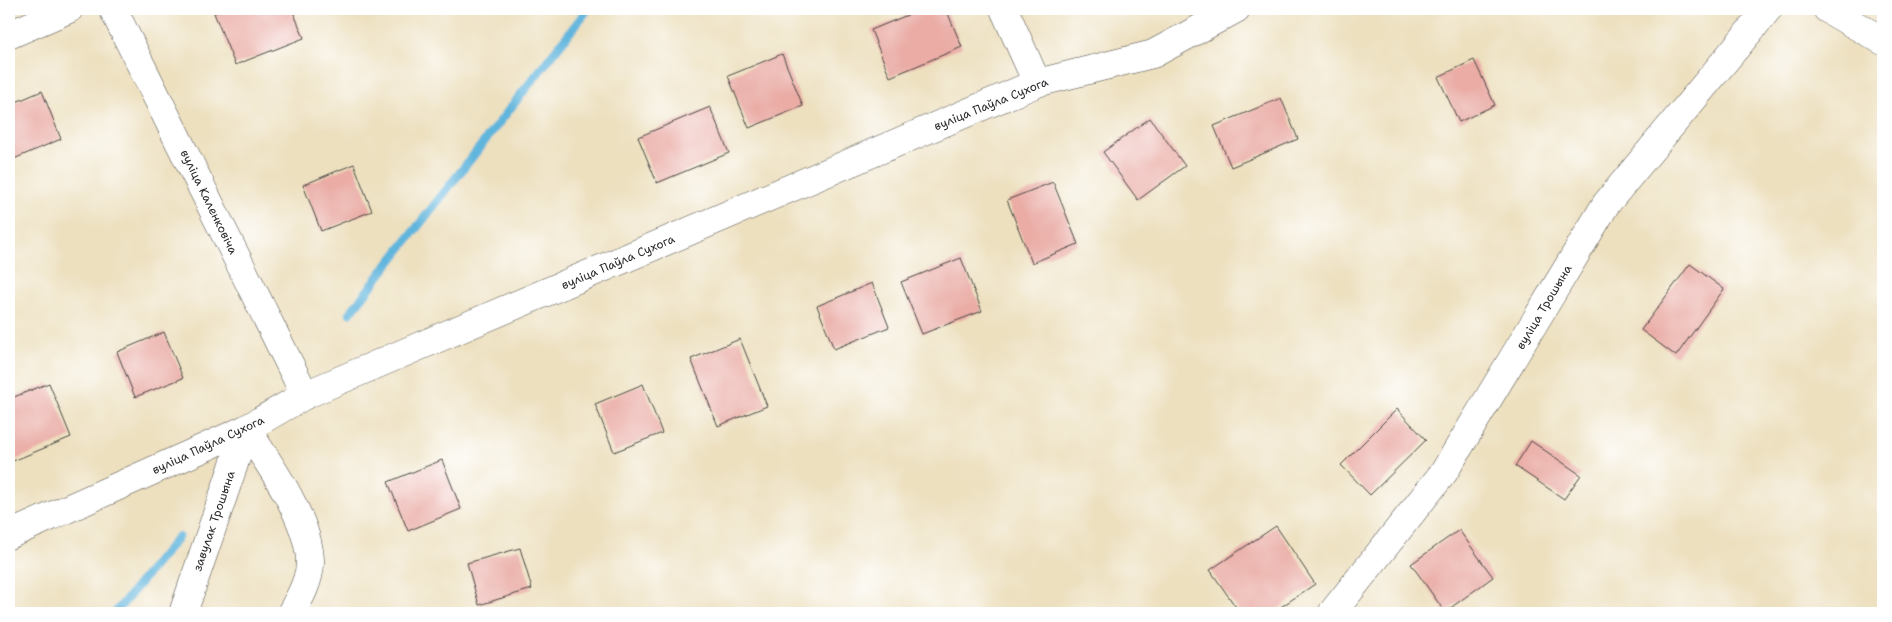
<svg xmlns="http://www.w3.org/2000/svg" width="1892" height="622" font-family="'Shantell Sans',sans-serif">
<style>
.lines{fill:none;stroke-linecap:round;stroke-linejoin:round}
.stream{stroke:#61b5dd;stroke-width:9}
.building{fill:#eaaca5}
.minor-casing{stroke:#484641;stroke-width:29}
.minor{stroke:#fff;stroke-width:28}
.labels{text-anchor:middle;stroke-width:4;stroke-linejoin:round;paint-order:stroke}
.street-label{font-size:12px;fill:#2b2b2b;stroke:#fff}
</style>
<rect width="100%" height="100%" fill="#fff"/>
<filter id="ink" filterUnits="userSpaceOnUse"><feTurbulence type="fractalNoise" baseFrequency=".02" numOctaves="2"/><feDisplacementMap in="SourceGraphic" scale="10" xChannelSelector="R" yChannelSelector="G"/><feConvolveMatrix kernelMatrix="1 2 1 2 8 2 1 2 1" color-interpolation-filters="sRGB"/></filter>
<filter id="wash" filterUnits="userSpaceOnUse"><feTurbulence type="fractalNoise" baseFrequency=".0096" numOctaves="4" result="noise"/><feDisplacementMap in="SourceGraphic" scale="20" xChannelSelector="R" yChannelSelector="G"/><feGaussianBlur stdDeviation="1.12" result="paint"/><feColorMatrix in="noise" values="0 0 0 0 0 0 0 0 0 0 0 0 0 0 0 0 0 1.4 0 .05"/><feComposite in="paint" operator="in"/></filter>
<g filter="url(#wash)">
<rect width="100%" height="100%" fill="#ede0bf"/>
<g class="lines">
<g class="stream">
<polyline points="350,313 588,9"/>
<polyline points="115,613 178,537"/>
</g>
</g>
<g id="blocks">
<g class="building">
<polygon points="225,9 292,9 304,38 235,65 214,13"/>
<polygon points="922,9 946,9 962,47 890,77 871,30"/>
<polygon points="782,54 803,106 749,128 728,76"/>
<polygon points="1474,60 1495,105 1459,122 1438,77"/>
<polygon points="42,91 61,139 9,161 9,105"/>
<polygon points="1281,98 1298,139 1231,167 1214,126"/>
<polygon points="710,107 729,153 657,183 638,137"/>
<polygon points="1150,118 1185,166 1138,200 1103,152"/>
<polygon points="354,164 372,211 321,231 303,185"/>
<polygon points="1053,182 1078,244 1032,263 1007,200"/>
<polygon points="961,258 982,311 922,334 901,282"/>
<polygon points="1690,264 1724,289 1676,356 1641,330"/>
<polygon points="872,283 889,327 834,349 817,306"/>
<polygon points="164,332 183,378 135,397 117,352"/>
<polygon points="740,339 767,406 718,426 691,359"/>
<polygon points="49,383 71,437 13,461 9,451 9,399"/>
<polygon points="643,384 662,433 614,452 595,404"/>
<polygon points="1397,409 1426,440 1370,495 1341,465"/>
<polygon points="1531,441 1581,475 1564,499 1515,466"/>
<polygon points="442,460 461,509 408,531 388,482"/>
<polygon points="1276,526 1315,584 1272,613 1240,613 1210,570"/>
<polygon points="1459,530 1493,577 1445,612 1411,564"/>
<polygon points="520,548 532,589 479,605 467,563"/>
</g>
</g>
</g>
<g filter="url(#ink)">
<use href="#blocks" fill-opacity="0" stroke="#484641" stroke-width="1"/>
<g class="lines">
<g class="minor-casing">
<g id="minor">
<polyline points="113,9 305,395"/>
<polyline points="1004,9 1037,83"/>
<polyline points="1827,9 1883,41"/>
<polyline points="9,35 69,9"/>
<path d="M246,429C269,463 308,518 310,560C311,578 300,598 291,613"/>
<polyline points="9,535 246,429 305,395 1037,83 1153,54 1236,9"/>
<polyline points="183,613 246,429"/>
<polyline points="1332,613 1444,472 1606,204 1768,9"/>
</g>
</g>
<use href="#minor" class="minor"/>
</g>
</g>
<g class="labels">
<g class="street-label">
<text transform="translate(991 104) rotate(-22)" y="4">вуліца Паўла Сухога</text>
<text transform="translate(209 202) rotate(64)" y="4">вуліца Каленковіча</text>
<text transform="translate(618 262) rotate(-23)" y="4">вуліца Паўла Сухога</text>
<text transform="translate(1544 307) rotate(-59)" y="4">вуліца Трошына</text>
<text transform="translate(208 445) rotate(-25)" y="4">вуліца Паўла Сухога</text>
<text transform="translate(214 521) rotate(-71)" y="4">завулак Трошына</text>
</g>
</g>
<rect width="1892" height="622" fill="none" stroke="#fff" stroke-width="30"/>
</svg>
